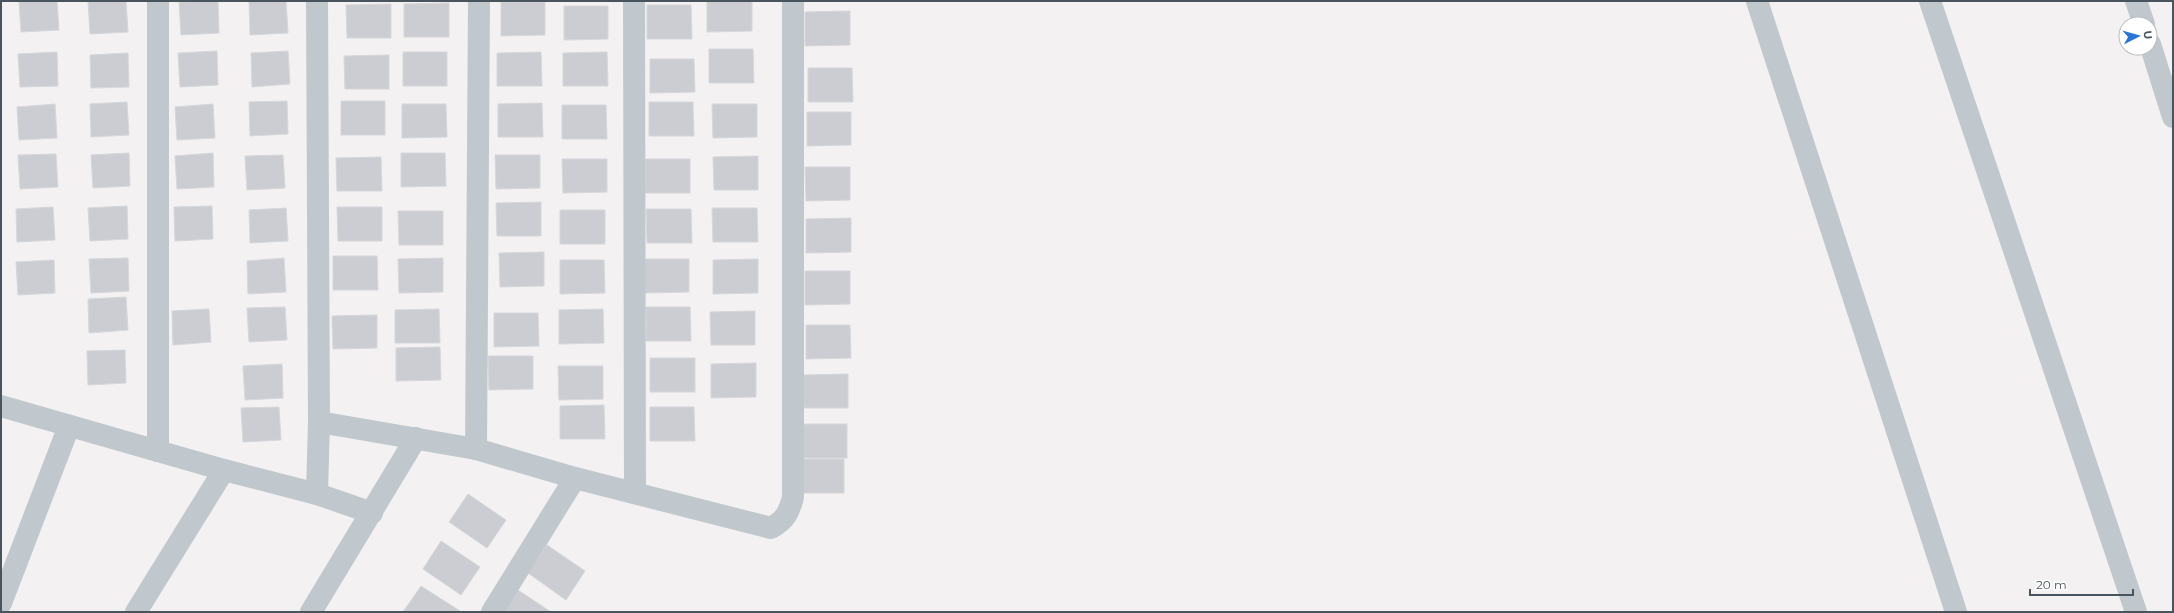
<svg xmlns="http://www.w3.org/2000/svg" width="2174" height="613" font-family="Montserrat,sans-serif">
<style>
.building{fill:#cbcdd2;stroke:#d5d7db}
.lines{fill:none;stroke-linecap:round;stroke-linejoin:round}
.minor{stroke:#c0c8ce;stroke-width:22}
</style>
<rect width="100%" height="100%" fill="#f3f1f1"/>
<g class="building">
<polygon points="19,1 57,1 59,30 21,32"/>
<polygon points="88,1 126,1 128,32 90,34"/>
<polygon points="218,1 219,33 181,35 179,2"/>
<polygon points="249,1 286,1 288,33 250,35"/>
<polygon points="707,1 752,1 752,31 707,32"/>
<polygon points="501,2 545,2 545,35 501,36"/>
<polygon points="449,3 449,37 404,37 404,4"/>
<polygon points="391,4 391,38 347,38 346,5"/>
<polygon points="647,5 691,5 692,39 647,39"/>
<polygon points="564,6 608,6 608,39 564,40"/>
<polygon points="850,11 850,45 805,46 805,12"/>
<polygon points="709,49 753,49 754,83 709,83"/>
<polygon points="217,51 218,85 180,87 178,53"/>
<polygon points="288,51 290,84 252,87 251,53"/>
<polygon points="57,52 58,86 20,87 18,54"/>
<rect x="403" y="52" width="44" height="34"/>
<polygon points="541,52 542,86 497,86 497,53"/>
<polygon points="607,52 608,86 563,86 563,53"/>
<polygon points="128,53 129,87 91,88 90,55"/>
<polygon points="389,55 389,89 345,89 344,56"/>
<polygon points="650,59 694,59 695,92 650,93"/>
<polygon points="808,68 852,68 853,102 808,102"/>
<polygon points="287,101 288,134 250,136 249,102"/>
<rect x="341" y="101" width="44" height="34"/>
<polygon points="127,102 129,135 91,137 90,104"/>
<polygon points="649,102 693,102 694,136 649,136"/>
<polygon points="542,103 543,137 498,137 498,104"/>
<polygon points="55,104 57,138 19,140 17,107"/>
<polygon points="213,104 215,138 177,140 175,107"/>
<polygon points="402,104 446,104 447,137 402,138"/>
<polygon points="712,104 757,104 757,137 713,138"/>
<polygon points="562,105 606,105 607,139 562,139"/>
<polygon points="807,112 851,112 851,145 807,146"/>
<polygon points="129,153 130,186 93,188 91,155"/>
<polygon points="213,153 214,187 177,189 175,156"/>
<polygon points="401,153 445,153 446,186 401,187"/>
<polygon points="56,154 58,187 20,189 18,155"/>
<polygon points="283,155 285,188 247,190 245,156"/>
<polygon points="495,155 540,155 540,188 496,189"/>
<polygon points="758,156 758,190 714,190 713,157"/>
<polygon points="381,157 382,191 337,191 336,158"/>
<polygon points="562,159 607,159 607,192 563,193"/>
<rect x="645" y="159" width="45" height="34"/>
<polygon points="805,167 850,167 850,200 806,201"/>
<polygon points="541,202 541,236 497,236 496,203"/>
<polygon points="127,206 128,239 90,241 88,208"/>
<polygon points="212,206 213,239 175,241 174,207"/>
<polygon points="53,207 55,240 17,242 16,209"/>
<polygon points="337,207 382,207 382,241 338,241"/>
<polygon points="286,208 288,241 250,243 249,210"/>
<polygon points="712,208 757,208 758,242 713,242"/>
<polygon points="646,209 691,209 692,243 647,243"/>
<rect x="560" y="210" width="45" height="34"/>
<polygon points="398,211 443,211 443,245 399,245"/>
<polygon points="851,218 851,252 806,253 806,219"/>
<polygon points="544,252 544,286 500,287 499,253"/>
<polygon points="333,256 377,256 378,290 333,290"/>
<polygon points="128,258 129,291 91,293 89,259"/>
<polygon points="284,258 286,292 248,294 247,261"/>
<polygon points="443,258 443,292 399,293 398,259"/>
<polygon points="645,259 689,259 689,292 645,293"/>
<polygon points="758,259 758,293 713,294 713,260"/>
<polygon points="54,260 55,293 18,295 16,262"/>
<polygon points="560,260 604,260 605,293 560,294"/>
<polygon points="805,271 850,271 850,304 805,305"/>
<polygon points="126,297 128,330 89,333 88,299"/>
<polygon points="285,307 287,340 249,342 247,308"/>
<polygon points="646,307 690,307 691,341 646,341"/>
<polygon points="209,309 211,342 173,345 172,311"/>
<polygon points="439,309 440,343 395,343 395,310"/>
<polygon points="603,309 604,343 559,344 559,310"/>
<polygon points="755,311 755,345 711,345 710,312"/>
<polygon points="494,313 538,313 539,346 494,347"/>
<polygon points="377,315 377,348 333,349 332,316"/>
<polygon points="806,325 850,325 851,358 806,359"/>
<polygon points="440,347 441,380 396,381 396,348"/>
<polygon points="125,350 126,383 88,385 87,351"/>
<polygon points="488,356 533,356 533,389 489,390"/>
<rect x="650" y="358" width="45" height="34"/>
<polygon points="756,363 756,397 711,398 711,364"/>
<polygon points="282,364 283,398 245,400 243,366"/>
<polygon points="558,366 603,366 603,399 559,400"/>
<polygon points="848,374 848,408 804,408 803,375"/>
<polygon points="604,405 605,439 560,439 560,406"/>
<polygon points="279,407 281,440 243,442 241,408"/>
<polygon points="650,407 694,407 695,441 650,441"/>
<rect x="803" y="424" width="44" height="34"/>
<polygon points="799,459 844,459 844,493 800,493"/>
<polygon points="468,494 506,520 487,548 449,522"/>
<polygon points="441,541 480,567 461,595 423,569"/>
<polygon points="547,545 585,571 566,600 528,573"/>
<polygon points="421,586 460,611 459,612 403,612"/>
<polygon points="518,590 551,612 503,612"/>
</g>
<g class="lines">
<g class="minor">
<polyline points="158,1 158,451"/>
<polyline points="317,1 319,422 317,494"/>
<polyline points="634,1 635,493"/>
<polyline points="1757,1 1956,612"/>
<polyline points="1930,1 2136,612"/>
<polyline points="2136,1 2144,24"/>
<polyline points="2150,44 2173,117"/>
<polyline points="1,406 224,470 317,494 372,513"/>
<path d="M319,422L476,449L575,478L771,528C785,520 789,513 793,497V1"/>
<polyline points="476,449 479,1"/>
<polyline points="1,603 69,426"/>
<polyline points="136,612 224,470"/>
<polyline points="311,612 416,438"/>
<polyline points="492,612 575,478"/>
</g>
</g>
<rect width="2174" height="613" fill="none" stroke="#4a545c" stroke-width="4"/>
<g transform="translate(2138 36) rotate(84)"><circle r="19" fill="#ffffff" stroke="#b7bbbe"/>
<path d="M0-3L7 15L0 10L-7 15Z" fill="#2b76d2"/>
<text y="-6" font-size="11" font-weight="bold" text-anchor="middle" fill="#4a545c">U</text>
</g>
<path d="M2030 589v6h103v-6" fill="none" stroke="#4a545c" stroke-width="2"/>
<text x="2036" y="589" font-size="12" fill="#4a545c" stroke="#ffffff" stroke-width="3" paint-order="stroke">20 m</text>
</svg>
